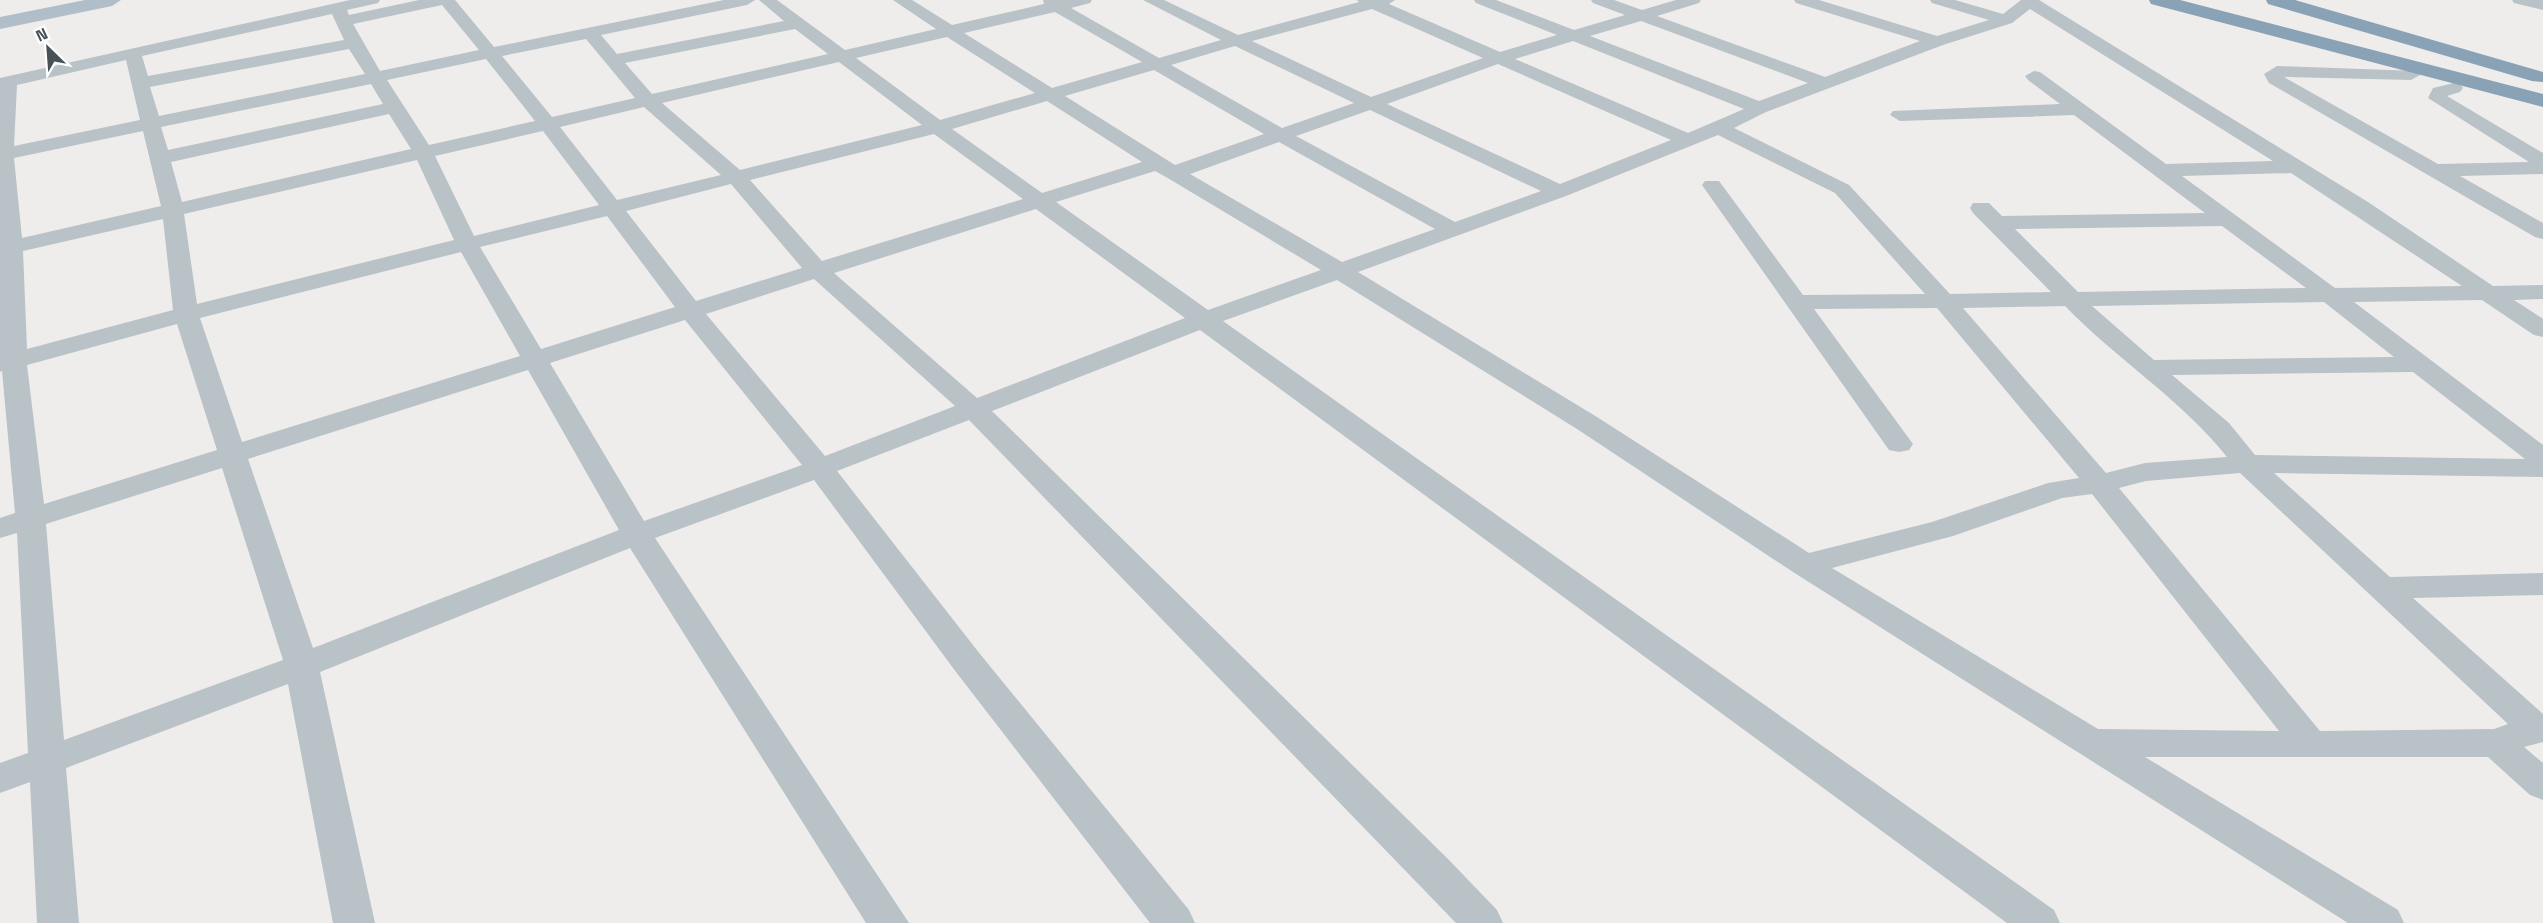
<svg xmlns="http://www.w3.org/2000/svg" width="2543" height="923" font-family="'Space Grotesk',sans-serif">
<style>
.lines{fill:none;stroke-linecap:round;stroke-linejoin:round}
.street{fill:#b9c2c7;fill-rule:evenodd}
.primary{fill:#afbec8;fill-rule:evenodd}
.highway{fill:#89a2b6;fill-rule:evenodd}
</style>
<rect width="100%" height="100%" fill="#efecec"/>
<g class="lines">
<g class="street">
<path d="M350,0H380L378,3L347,10L349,15L419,0H455L494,47L724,0H755L747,5L601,35L617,54L784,21L759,0H777L845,50L936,29L893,0H912L952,25L1044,4L1043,0H1092L1090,3L1071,8L1159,58L1221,40L1143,0H1164L1238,35L1359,2L1357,0H1395L1389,4L1500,52L1557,35L1476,3L1474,0H1496L1574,30L1625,15L1593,3L1591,0H1614L1642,10L1676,0H1701L1699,3L1657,16L1825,77L1920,41L1796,3L1794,0H1819L1937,36L1989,20L1932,3L1930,0H1955L2003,14L2021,0H2039L2368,202L2493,286L2543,285V299L2514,300L2543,319V337L2534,335L2482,300L2354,302L2543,445V477L2274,473L2390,577L2543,573V595L2413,598L2543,714V742L2524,747L2543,763V800L2530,795L2488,757H2145L2398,910L2404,923H2348L1793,572L1577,429L1337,280L1223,321L2054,910L2060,923H2007L1200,330L992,411L1448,859L1497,910L1503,923H1456L969,420L837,471L980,654L1189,910L1195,923H1150L956,672L814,480L655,538L909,923H866L630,548L320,672L375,923H333L288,684L66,768L79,923H37L30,782L0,793V763L28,753L17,533L0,538V518L15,513L2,371L0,372V78ZM442,5L479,50L380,71L353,24ZM1372,9L1483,58L1371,97L1252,41ZM2030,9L2273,161L2166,164L2040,72L2034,71L2025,76L2028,80L2060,104L1893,111L1890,115L1900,121L2074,115L2205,213L2002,216L1989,203H1973L1970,208L1973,213L2051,292L1950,294L1849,185L1734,128L1766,112L1943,45L2012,23ZM1055,12L1142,62L1052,88L964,33ZM332,14L344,40L148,76L142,56ZM1641,21L1808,83L1759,101L1590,36ZM795,29L828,54L652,94L625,63ZM947,37L1035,93L940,120L856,58ZM586,39L635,98L552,117L502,56ZM1573,41L1744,109L1688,133L1515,59ZM1235,46L1354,103L1282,128L1171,65ZM349,49L365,74L159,116L150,87ZM486,59L535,121L429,145L387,80ZM126,60L140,120L14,146L17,85ZM839,62L922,125L740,170L662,103ZM1498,64L1671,140L1560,184L1387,104ZM1154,70L1264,134L1175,165L1065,96ZM371,84L383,104L168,150L161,127ZM1047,101L1142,162L1042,193L952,129ZM644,107L721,175L617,200L560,127ZM1370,110L1541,191L1455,222L1296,136ZM389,114L411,149L182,202L171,162ZM143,131L161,206L22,238L14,158ZM543,131L599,205L474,236L435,156ZM934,134L1023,199L822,261L750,180ZM1718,135L1835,193L1925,294L1803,295L1719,181H1705L1702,185L1889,450L1899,452L1909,450L1913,444L1814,309L1937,308L2079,478L2048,483L1932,522L1809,553L1597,417L1358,272L1566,196ZM1279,142L1435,229L1342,262L1190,174ZM417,160L454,240L197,304L184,214ZM1155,171L1166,177L1321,270L1208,310L1056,202ZM2291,173L2462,286L2335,288L2182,176ZM731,184L802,268L696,301L626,211ZM1036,209L1185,318L977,398L834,273ZM607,216L675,307L541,349L480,247ZM163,219L173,310L27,349L23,251ZM2222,226L2306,288L2078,292L2015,229ZM461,252L520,356L242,442L200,318ZM814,279L955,406L825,456L706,314ZM2324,302L2394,357L2154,360L2092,306ZM2065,306C2116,359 2181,399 2227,457L2145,463L2106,473L1963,308ZM685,320L802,465L644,521L550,363ZM177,324L217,450L44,504L27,365ZM528,370L619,530L313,648L248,459ZM2413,372L2525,459L2255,455L2229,423L2172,375ZM222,468L283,660L64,740L46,524ZM2240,473L2508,724L2494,729L2320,731L2119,488L2146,481ZM2092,494L2279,731L2098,729L1832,568L1953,536L2062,498Z"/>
<polygon points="2512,0 2543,0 2543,10 2514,3"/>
<polygon points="2277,66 2417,71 2420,75 2411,80 2284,77 2438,164 2529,162 2428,98 2433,88 2454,83 2460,84 2463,88 2460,92 2447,96 2543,153 2543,174 2460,176 2543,223 2543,239 2535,237 2269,83 2264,74"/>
</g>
<polygon class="primary" points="85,0 121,0 112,6 0,29 0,17"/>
<g class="highway">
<polygon points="2149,0 2180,0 2543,94 2543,107 2151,4"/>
<polygon points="2266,0 2295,0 2543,72 2543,82 2532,81 2268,4"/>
</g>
</g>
<g transform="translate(48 48) rotate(335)" stroke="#ffffff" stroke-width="4.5" paint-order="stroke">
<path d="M0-4.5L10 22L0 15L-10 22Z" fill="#475157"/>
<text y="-9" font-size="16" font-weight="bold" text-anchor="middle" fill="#475157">N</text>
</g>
</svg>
